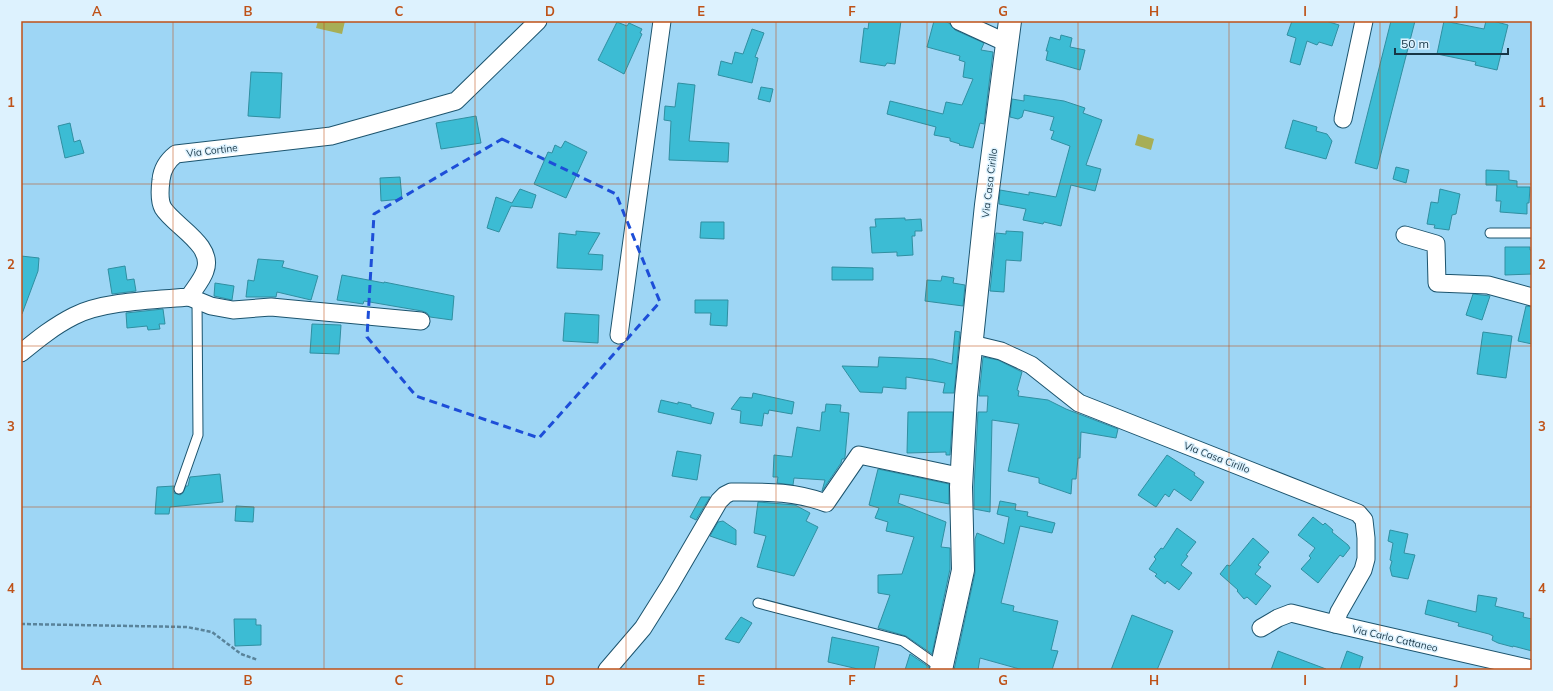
<svg xmlns="http://www.w3.org/2000/svg" width="1553" height="691" font-family="Mulish,sans-serif">
<style>
.water{fill:#a7ae56}
.building{fill:#3cbcd4;stroke:#308fa1}
.lines{fill:none;stroke-linecap:round;stroke-linejoin:round}
.service-casing{stroke:#1c546e;stroke-width:11}
.minor-casing{stroke:#1c546e;stroke-width:19}
.tertiary-casing{stroke:#1c546e;stroke-width:24}
.path{stroke:#59839a;stroke-width:2.5;stroke-dasharray:4 2;stroke-linecap:butt}
.service{stroke:#fff;stroke-width:9}
.minor{stroke:#fff;stroke-width:17}
.tertiary{stroke:#fff;stroke-width:22}
.marked{fill:none;stroke:#1d4ed8;stroke-width:3;stroke-dasharray:8 5;stroke-linejoin:round}
.grid{fill:none;stroke:#be5218;stroke-width:1;stroke-opacity:0.55}
.labels{text-anchor:middle;stroke-width:3;stroke-linejoin:round;paint-order:stroke}
.street-label{font-size:10px;fill:#183646;stroke:#ddf2fe}
.neatline{fill:none;stroke:#be5218;stroke-width:1.5}
.grid-label{font-size:13px;text-anchor:middle;font-weight:bold;fill:#be5218}
</style>
<rect width="100%" height="100%" fill="#9ed6f5"/>
<g class="water">
<polygon points="318,21 345,21 342,34 316,28"/>
<polygon points="1138,134 1154,139 1151,150 1135,145"/>
</g>
<g class="building">
<polygon points="869,21 901,21 895,64 887,63 885,66 860,62 864,28 868,29"/>
<polygon points="934,21 944,21 949,23 955,30 984,43 981,50 993,52 984,124 980,123 973,148 959,145 960,144 950,141 950,138 934,135 936,127 887,114 890,101 943,114 946,102 962,105 973,79 963,77 965,62 959,60 960,56 927,47"/>
<polygon points="1292,21 1326,21 1339,25 1332,46 1319,42 1317,45 1307,41 1300,65 1290,62 1296,38 1287,35"/>
<polygon points="1391,21 1415,21 1377,169 1355,163"/>
<polygon points="1444,21 1484,29 1486,21 1493,21 1508,25 1497,70 1475,65 1476,62 1437,54"/>
<polygon points="617,22 627,26 629,23 642,29 640,33 642,34 624,74 598,60"/>
<polygon points="752,29 764,33 755,57 758,58 752,83 718,75 721,61 732,64 735,52 743,54"/>
<polygon points="1061,35 1072,38 1070,47 1085,50 1080,70 1046,60 1048,51 1046,51 1050,37 1060,40"/>
<polygon points="251,72 282,73 280,118 248,116"/>
<polygon points="678,83 695,85 689,141 729,143 728,162 669,160 671,121 664,120 665,106 675,107"/>
<polygon points="761,87 773,89 770,102 758,99"/>
<polygon points="1024,95 1064,101 1085,108 1083,113 1102,120 1086,165 1101,169 1095,191 1071,185 1061,226 1044,222 1043,224 1023,220 1026,209 999,204 1000,190 1029,195 1029,192 1056,197 1070,146 1051,139 1054,131 1050,130 1054,117 1024,110 1022,117 1018,119 1010,117 1012,99 1024,101"/>
<polygon points="476,116 481,143 441,149 436,123"/>
<polygon points="1293,120 1317,127 1316,131 1327,134 1332,141 1326,159 1285,148"/>
<polygon points="70,123 74,142 80,140 84,153 65,158 58,126"/>
<polygon points="565,141 587,152 566,198 534,184 548,152 552,153 555,145 561,148"/>
<polygon points="1396,167 1409,170 1406,183 1393,179"/>
<polygon points="1486,170 1509,171 1509,180 1517,181 1517,187 1530,187 1529,203 1527,203 1527,214 1500,212 1501,201 1496,201 1497,185 1486,185"/>
<polygon points="400,177 402,199 381,201 380,178"/>
<polygon points="520,189 536,195 532,208 511,206 499,232 487,228 496,197 512,203"/>
<polygon points="1440,189 1460,194 1456,214 1452,215 1449,230 1434,228 1435,225 1427,224 1431,202 1438,203"/>
<polygon points="905,218 905,220 921,219 922,231 915,231 915,236 912,236 913,255 897,256 897,252 872,253 870,227 876,227 875,219"/>
<polygon points="701,222 724,222 724,239 700,238"/>
<polygon points="576,231 600,233 588,254 603,255 602,270 557,268 559,233 576,235"/>
<polygon points="1006,231 1023,232 1021,261 1006,260 1004,292 990,291 996,233 1006,234"/>
<polygon points="1505,247 1530,247 1530,250 1532,250 1532,274 1505,275"/>
<polygon points="21,256 39,258 38,271 22,314 21,314"/>
<polygon points="258,259 284,261 282,267 318,276 311,300 277,292 276,297 246,297 248,280 254,281"/>
<polygon points="125,266 127,280 134,279 136,291 112,294 108,269"/>
<polygon points="832,267 873,268 873,280 832,280"/>
<polygon points="342,275 384,283 384,282 454,296 452,320 430,317 427,313 422,311 364,301 363,304 337,300"/>
<polygon points="942,276 954,278 953,283 965,285 963,306 925,301 927,280 941,281"/>
<polygon points="215,283 234,286 232,300 214,296"/>
<polygon points="1473,294 1490,296 1482,320 1466,315"/>
<polygon points="695,300 728,300 727,326 710,325 711,313 695,313"/>
<polygon points="1526,306 1532,307 1532,344 1518,341"/>
<polygon points="163,309 165,324 159,324 160,329 148,330 147,326 127,328 126,313"/>
<polygon points="565,313 599,315 598,343 563,341"/>
<polygon points="312,324 341,325 339,354 310,353"/>
<polygon points="955,331 960,332 954,393 943,393 945,383 906,377 906,389 883,387 882,393 860,392 842,366 878,367 879,357 933,359 952,364"/>
<polygon points="1483,332 1512,336 1506,378 1477,374"/>
<polygon points="983,357 998,360 1022,372 1017,390 1019,391 1018,396 1048,400 1066,409 1118,429 1116,438 1081,432 1080,458 1078,458 1076,479 1072,479 1071,494 1039,483 1039,478 1008,471 1019,424 992,420 990,512 974,509 974,487 978,412 987,412 988,396 979,396"/>
<polygon points="753,393 794,402 792,414 769,410 768,414 764,413 762,426 740,423 741,411 731,409 740,397 752,398"/>
<polygon points="661,400 678,404 678,402 691,405 691,407 714,413 711,424 658,412"/>
<polygon points="826,404 841,405 840,412 849,413 845,457 844,459 842,459 841,463 822,491 825,480 794,478 793,485 777,483 778,477 773,477 774,455 792,457 797,427 820,431 822,412 825,412"/>
<polygon points="908,412 953,412 950,455 946,455 946,452 907,453"/>
<polygon points="677,451 701,455 697,480 672,476"/>
<polygon points="1167,455 1195,473 1194,475 1204,482 1191,501 1174,489 1169,497 1165,494 1156,507 1138,495"/>
<polygon points="878,469 949,484 949,504 900,494 898,503 946,522 941,547 950,548 950,569 932,654 906,636 878,628 890,595 878,593 878,575 902,574 914,537 886,531 888,522 875,518 879,508 869,505"/>
<polygon points="220,474 223,502 170,507 169,514 155,514 157,487 174,486 174,493 180,495 183,493 186,486 188,486 190,477"/>
<polygon points="701,497 710,497 696,520 690,517"/>
<polygon points="1000,501 1016,504 1015,510 1028,512 1027,516 1055,523 1052,533 1020,526 1001,603 1014,606 1013,611 1058,621 1051,650 1058,651 1052,670 1023,670 980,658 978,670 954,670 975,573 975,539 977,533 1004,544 1009,517 997,514"/>
<polygon points="758,502 795,505 810,513 806,521 818,527 794,576 757,567 766,536 754,533"/>
<polygon points="236,506 254,507 253,522 235,521"/>
<polygon points="1313,517 1323,525 1325,523 1333,530 1332,532 1348,545 1350,548 1343,557 1340,555 1318,583 1301,569 1311,558 1309,556 1315,548 1298,535"/>
<polygon points="723,521 736,530 736,545 710,536 718,522"/>
<polygon points="1177,528 1196,542 1186,555 1188,556 1181,565 1192,573 1179,590 1167,581 1165,584 1155,576 1157,574 1149,569 1156,559 1154,557 1161,548 1163,549"/>
<polygon points="1390,530 1408,534 1404,553 1415,555 1408,579 1392,576 1390,568 1392,561 1390,560 1393,543 1388,541"/>
<polygon points="1253,538 1269,552 1258,565 1261,567 1255,574 1271,586 1256,605 1247,597 1244,599 1237,591 1238,590 1220,574 1227,565 1230,566"/>
<polygon points="1478,595 1497,598 1495,606 1524,613 1523,617 1532,619 1532,651 1513,646 1513,647 1498,643 1492,640 1493,636 1489,634 1458,626 1459,623 1425,614 1428,600 1476,612"/>
<polygon points="1132,615 1173,631 1157,670 1111,670"/>
<polygon points="741,617 752,623 739,643 725,639"/>
<polygon points="234,619 256,619 256,625 261,625 261,645 235,646"/>
<polygon points="832,637 879,647 874,670 862,670 828,662"/>
<polygon points="1278,651 1326,669 1326,670 1271,670"/>
<polygon points="1347,651 1363,657 1359,670 1340,670"/>
<polygon points="910,654 929,667 929,670 905,670"/>
</g>
<g class="lines">
<g class="service-casing">
<g id="service">
<polyline points="1490,233 1532,233"/>
<polyline points="179,489 198,435 197,300"/>
<polyline points="758,603 903,641 941,668"/>
</g>
</g>
<g class="minor-casing">
<g id="minor">
<polyline points="959,21 1007,43"/>
<polyline points="1343,119 1364,21"/>
<polyline points="1405,235 1436,244 1437,283 1488,285 1532,297"/>
<polyline points="189,297 211,306 233,310 271,307 421,321"/>
<polyline points="619,335 662,21"/>
<polyline points="972,344 1001,351 1031,365 1079,403 1358,513 1364,520 1366,538 1366,559 1363,570 1339,612 1335,624"/>
<path d="M21,353C38,339 54,326 74,316C103,301 155,300 189,297C194,289 202,280 205,271C215,245 174,226 163,208C159,201 160,188 161,180C162,169 167,161 176,154L331,136L456,101L538,21"/>
<polyline points="1261,628 1278,618 1291,613 1335,624 1532,669"/>
<path d="M607,670L643,628L670,585L719,501L725,495L731,492C766,492 793,491 826,503L859,455L963,477"/>
</g>
</g>
<g class="tertiary-casing">
<polyline id="tertiary" points="941,670 963,570 961,487 966,396 986,205 1010,21"/>
</g>
<polyline class="path" points="21,624 187,627 212,632 241,654 258,660"/>
<use href="#service" class="service"/>
<use href="#minor" class="minor"/>
<use href="#tertiary" class="tertiary"/>
</g>
<path class="marked" d="M502,139L616,194L660,302L539,438L416,396L367,337L374,214Z"/>
<path class="grid" d="M173,21V670M324,21V670M475,21V670M626,21V670M776,21V670M927,21V670M1078,21V670M1229,21V670M1380,21V670M21,184H1532M21,346H1532M21,507H1532"/>
<g class="labels">
<g class="street-label">
<text transform="translate(212 150) rotate(-7)" y="4">Via Cortine</text>
<text transform="translate(989 183) rotate(-83)" y="4">Via Casa Cirillo</text>
<text transform="translate(1217 457) rotate(21)" y="4">Via Casa Cirillo</text>
<text transform="translate(1395 638) rotate(13)" y="4">Via Carlo Cattaneo</text>
</g>
</g>
<rect width="1553" height="691" fill="none" stroke="#ddf2fe" stroke-width="44"/>
<path d="M1395 48v6h113v-6" fill="none" stroke="#183646" stroke-width="2"/>
<text x="1401" y="48" font-size="12" fill="#183646" stroke="#ddf2fe" stroke-width="3" paint-order="stroke">50 m</text>
<rect x="22" y="22" width="1509" height="647" class="neatline"/>
<g class="grid-label">
<text x="97" y="16">A</text>
<text x="248" y="16">B</text>
<text x="399" y="16">C</text>
<text x="550" y="16">D</text>
<text x="701" y="16">E</text>
<text x="852" y="16">F</text>
<text x="1003" y="16">G</text>
<text x="1154" y="16">H</text>
<text x="1305" y="16">I</text>
<text x="1456" y="16">J</text>
<text x="11" y="107">1</text>
<text x="1542" y="107">1</text>
<text x="11" y="269">2</text>
<text x="1542" y="269">2</text>
<text x="11" y="431">3</text>
<text x="1542" y="431">3</text>
<text x="11" y="593">4</text>
<text x="1542" y="593">4</text>
<text x="97" y="685">A</text>
<text x="248" y="685">B</text>
<text x="399" y="685">C</text>
<text x="550" y="685">D</text>
<text x="701" y="685">E</text>
<text x="852" y="685">F</text>
<text x="1003" y="685">G</text>
<text x="1154" y="685">H</text>
<text x="1305" y="685">I</text>
<text x="1456" y="685">J</text>
</g>
</svg>
